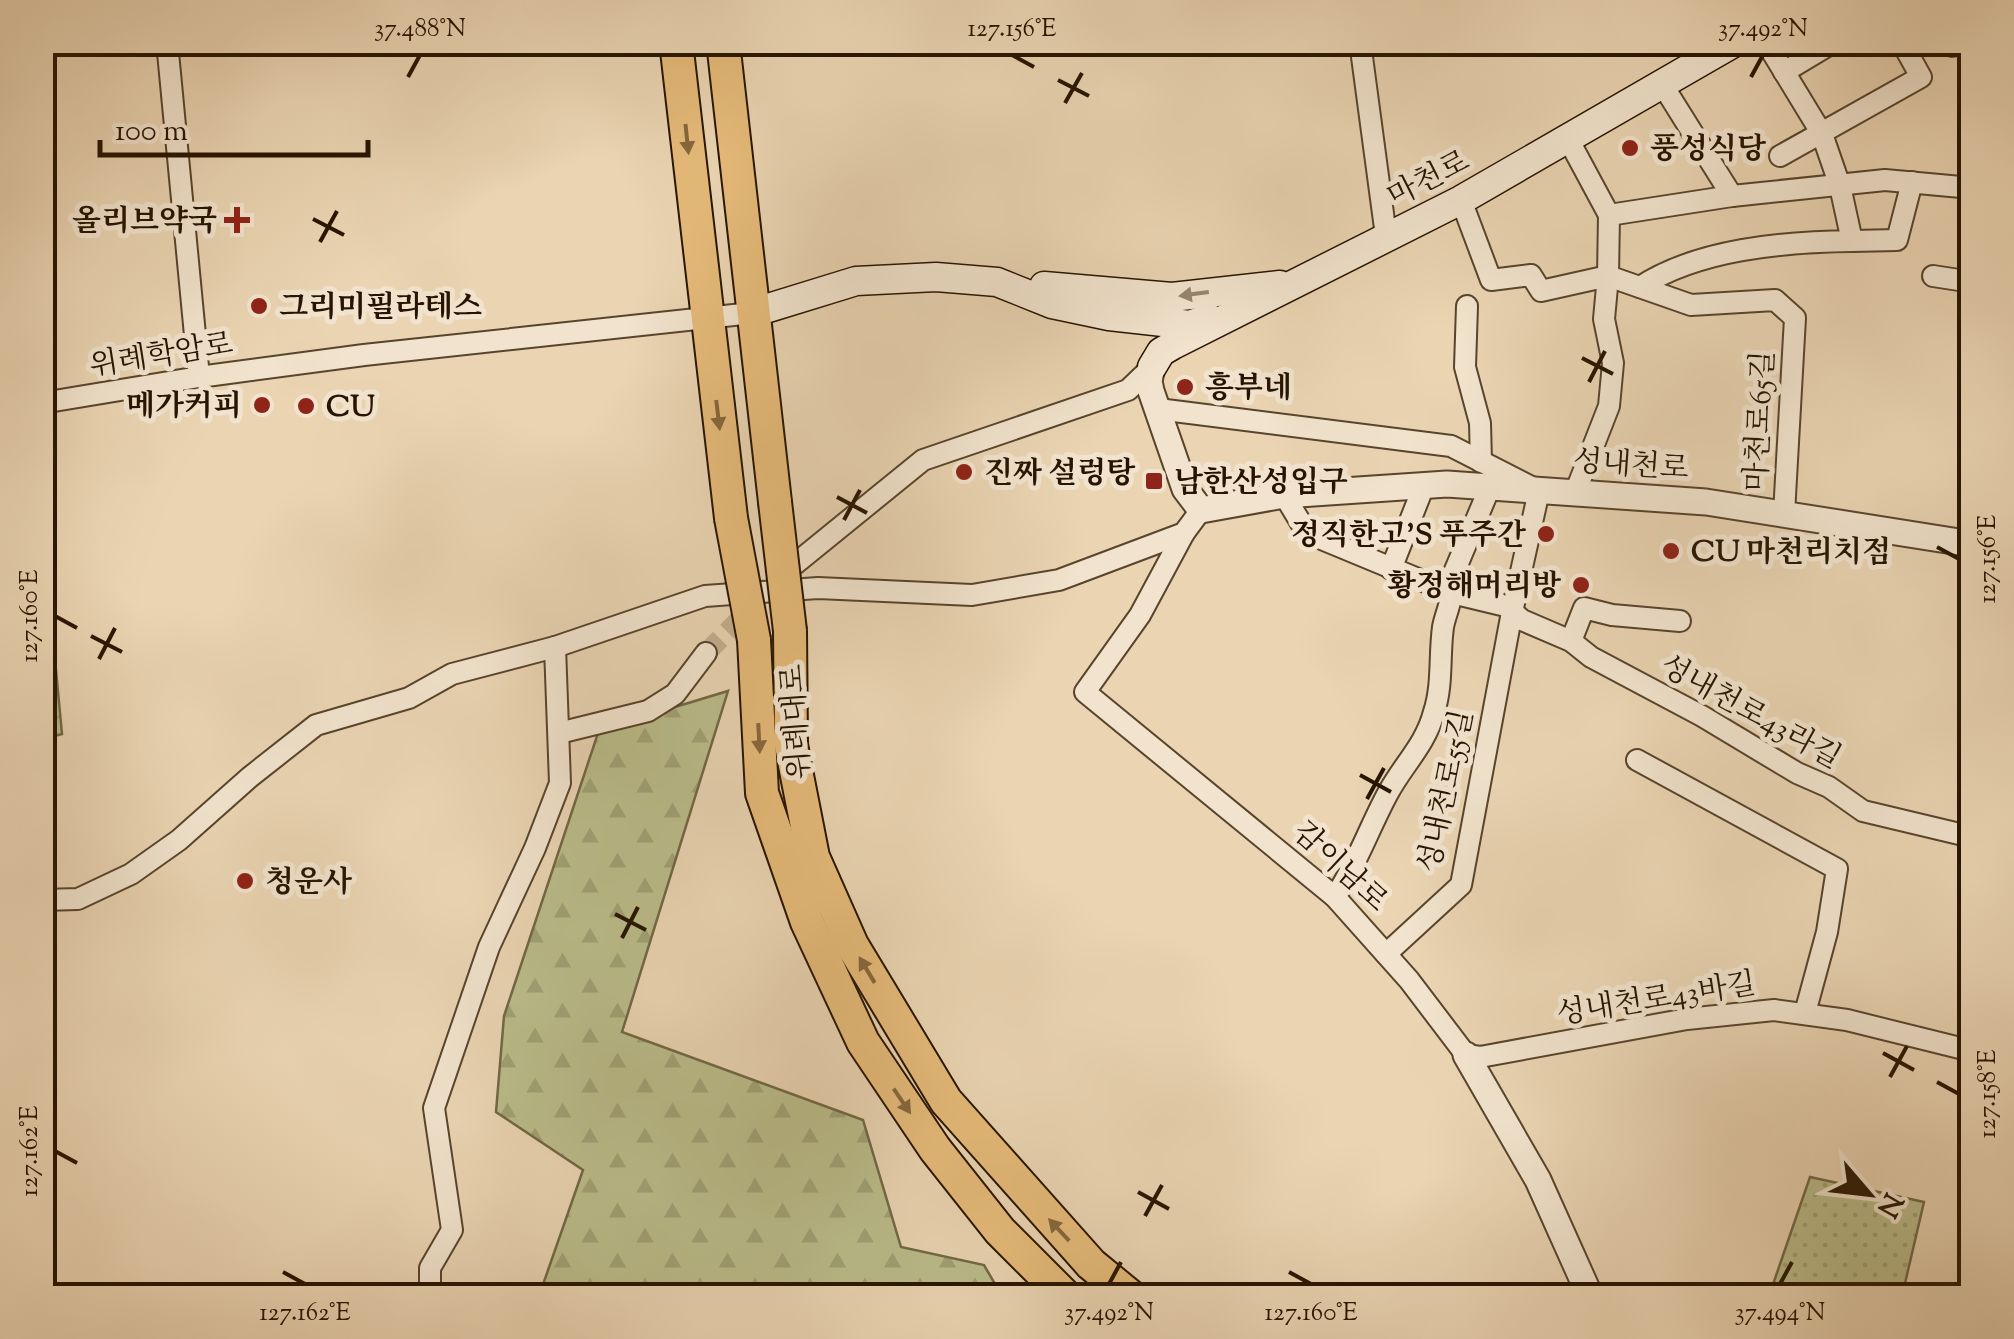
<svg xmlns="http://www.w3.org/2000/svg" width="2014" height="1339" font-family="'Sorts Mill Goudy','Noto Serif KR',serif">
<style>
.grass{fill:url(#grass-dots);stroke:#706845;stroke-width:2.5}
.forest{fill:url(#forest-firs);stroke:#706845;stroke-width:2.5}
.garden{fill:url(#garden-furrows);stroke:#706845;stroke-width:2.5}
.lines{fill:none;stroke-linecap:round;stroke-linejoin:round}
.minor-tunnel{stroke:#c3ae8e;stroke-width:20;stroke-dasharray:20 10;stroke-linecap:butt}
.minor-casing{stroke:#58442c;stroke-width:24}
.tertiary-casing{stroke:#58442c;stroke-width:29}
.secondary-casing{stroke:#271400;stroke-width:31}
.primary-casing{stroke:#271400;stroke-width:36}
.minor{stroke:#f1e3cd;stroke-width:20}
.tertiary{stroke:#f1e3cd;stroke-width:25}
.secondary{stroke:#f1e3cd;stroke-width:28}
.primary{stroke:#e5ba79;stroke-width:32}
.primary-bridge-casing{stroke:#271400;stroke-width:36;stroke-linecap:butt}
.primary-bridge{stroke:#e5ba79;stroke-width:32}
.oneway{fill:#86673c}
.oneway2{fill:#968671}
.ticks{fill:none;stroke:#271400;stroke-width:4}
.poi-dot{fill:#8f2418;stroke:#f1e3cd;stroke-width:4}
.labels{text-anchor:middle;stroke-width:10;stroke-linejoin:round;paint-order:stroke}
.poi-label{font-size:30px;font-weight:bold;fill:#271400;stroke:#f1e3cd;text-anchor:start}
.street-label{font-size:30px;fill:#271400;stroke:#f1e3cd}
.neatline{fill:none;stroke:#271400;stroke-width:4}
.ticks-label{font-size:25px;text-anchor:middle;fill:#271400}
</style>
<defs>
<pattern id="grass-dots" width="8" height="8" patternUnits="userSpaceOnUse" patternTransform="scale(2.5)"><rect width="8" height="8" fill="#babc8a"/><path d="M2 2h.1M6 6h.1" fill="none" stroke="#a0a175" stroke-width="1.8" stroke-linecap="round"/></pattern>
<pattern id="forest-firs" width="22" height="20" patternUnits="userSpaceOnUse" patternTransform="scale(2.5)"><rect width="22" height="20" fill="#babc8a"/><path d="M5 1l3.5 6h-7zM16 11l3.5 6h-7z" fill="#a0a175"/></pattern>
<pattern id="garden-furrows" width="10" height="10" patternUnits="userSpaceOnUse" patternTransform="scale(2.5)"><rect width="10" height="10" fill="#babc8a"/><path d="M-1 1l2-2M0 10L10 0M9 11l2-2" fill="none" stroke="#a0a175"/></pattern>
</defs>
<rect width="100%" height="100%" fill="#ead4b2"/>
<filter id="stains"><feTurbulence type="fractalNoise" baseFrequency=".002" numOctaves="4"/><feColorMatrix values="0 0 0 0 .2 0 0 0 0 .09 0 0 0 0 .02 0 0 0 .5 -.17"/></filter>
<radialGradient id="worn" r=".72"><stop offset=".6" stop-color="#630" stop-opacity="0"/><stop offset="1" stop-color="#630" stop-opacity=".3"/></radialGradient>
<polygon class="grass" points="1810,1177 1924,1202 1902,1296 1769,1296"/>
<polygon class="forest" points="728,691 622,1032 863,1120 901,1247 984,1265 1002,1296 539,1296 583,1170 496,1112 504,1016 599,730"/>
<polygon class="garden" points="43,617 51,617 62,734 43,739"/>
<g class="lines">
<polyline class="minor-tunnel" points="706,653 754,605"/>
<g class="minor-casing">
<g id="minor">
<polyline points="167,42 199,377"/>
<polyline points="1360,42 1386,236"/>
<polyline points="1947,42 1952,46 1972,43"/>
<polyline points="1784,72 1834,42"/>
<polyline points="1662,84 1732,196"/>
<polyline points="1567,137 1609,215 1608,276 1691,305 1775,300 1795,318 1784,514"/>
<polyline points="1780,156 1921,77 1906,50 1916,42"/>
<polyline points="1461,200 1491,280 1531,275 1541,291 1608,276 1604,319 1613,363 1609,406 1575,493"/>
<polyline points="1609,215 1732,196 1885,180 1972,188"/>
<polyline points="1852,241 1897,240 1912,182"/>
<polyline points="1933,276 1972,282"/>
<path d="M1640,287C1698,249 1783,242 1852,241L1840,186L1822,134L1766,42"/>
<polyline points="1467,306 1465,367 1480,423 1481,462"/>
<polyline points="42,403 199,377 364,355 752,313"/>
<polyline points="1158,409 1451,446 1539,491 1512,612 1461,885 1386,954"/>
<polyline points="1284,495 1307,533 1452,593 1506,606 1522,620 1571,641 1591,657 1702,716 1797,773 1829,787 1863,811 1972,837"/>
<polyline points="1184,533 1140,615 1085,692 1335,897 1409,980 1466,1055 1480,1057 1687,1019 1774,1010 1847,1020 1972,1051"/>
<polyline points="795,564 923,460 1128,390 1152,367"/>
<polyline points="1391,569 1423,488"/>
<polyline points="1571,641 1584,608 1612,615 1680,621"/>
<polyline points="559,733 648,711 675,694 706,653"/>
<polyline points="1637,760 1837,869 1827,932 1805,1013"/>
<path d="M1335,897C1357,864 1369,828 1388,793C1403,765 1426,744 1434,712C1443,684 1439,656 1443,627C1446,611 1454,600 1450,582L1490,487"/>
<polyline points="42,900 78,899 131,874 179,840 250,777 316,725 409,698 452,674 555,647 705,596 818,588 972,595 1059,580 1184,533 1201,510"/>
<polyline points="430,1296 430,1268 452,1230 434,1108 489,947 535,848 560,783 555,647"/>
</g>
</g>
<g class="tertiary-casing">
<g id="tertiary">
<polyline points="1152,367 1149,381 1151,391 1185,489 1201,510 1284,495 1447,484 1706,502 1972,544"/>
<polyline points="1466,1055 1538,1180 1590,1296"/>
</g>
</g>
<g class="secondary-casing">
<g id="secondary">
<polyline points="1044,286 1172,297 1280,285"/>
<polyline points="752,313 856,281 936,277 997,282 1052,304 1109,316 1190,325 1209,318"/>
<polyline points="1152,367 1161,352 1173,345 1461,200 1735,42"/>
</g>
</g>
<g class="primary-casing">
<g id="primary">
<polyline points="676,42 731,518"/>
<polyline points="723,42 775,502"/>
<polyline points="790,631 791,745 813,857 852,945 946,1101 1091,1264 1130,1296"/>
<polyline points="754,640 762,793 807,922 863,1042 935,1149 1000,1231 1065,1296"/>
</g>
</g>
<use href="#minor" class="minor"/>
<use href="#tertiary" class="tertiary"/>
<use href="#secondary" class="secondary"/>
<use href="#primary" class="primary"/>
<g class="primary-bridge-casing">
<g id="primary-bridge">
<polyline points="775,502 790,631"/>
<polyline points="731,518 754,640"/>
</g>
</g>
<use href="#primary-bridge" class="primary-bridge"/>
</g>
<defs><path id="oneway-solid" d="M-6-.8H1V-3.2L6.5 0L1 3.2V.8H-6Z" transform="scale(2.5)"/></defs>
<g class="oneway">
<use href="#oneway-solid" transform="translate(687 139) rotate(84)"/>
<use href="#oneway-solid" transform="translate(718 415) rotate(83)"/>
<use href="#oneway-solid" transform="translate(759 738) rotate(87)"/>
<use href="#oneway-solid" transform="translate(867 970) rotate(-121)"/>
<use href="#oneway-solid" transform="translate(902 1101) rotate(56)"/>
<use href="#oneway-solid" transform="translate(1059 1230) rotate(-133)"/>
</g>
<use class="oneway2" href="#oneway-solid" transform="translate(1194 294) rotate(172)"/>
<path class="ticks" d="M1012,55L1034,67M408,77L420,55M1751,77L1763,55M1058,80L1089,96M1065,103L1082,73M313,219L344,235M320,242L337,211M1582,358L1613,374M1589,382L1605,351M837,497L867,513M844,520L860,490M1937,547L1959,559M55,616L77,628M91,636L122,652M99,659L115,628M1360,775L1391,792M1367,799L1384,768M615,914L646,930M622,938L638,907M1883,1053L1914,1070M1890,1077L1907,1046M1937,1082L1959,1094M55,1151L77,1163M1138,1192L1169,1209M1145,1216L1162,1185M283,1272L305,1284M1289,1272L1311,1284M1109,1284L1121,1262M1780,1284L1792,1262"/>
<g class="poi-dot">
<circle cx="1630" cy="148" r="10"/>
<path d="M232 205h10v10h10v10h-10v10h-10v-10h-10v-10h10z"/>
<circle cx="259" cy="306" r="10"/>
<circle cx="1185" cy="387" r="10"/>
<circle cx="262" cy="405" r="10"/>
<circle cx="306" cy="406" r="10"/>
<circle cx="964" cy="472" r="10"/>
<rect x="1144" y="471" width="20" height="20" rx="5"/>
<circle cx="1546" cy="534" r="10"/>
<circle cx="1671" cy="551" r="10"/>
<circle cx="1581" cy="585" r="10"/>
<circle cx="245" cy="881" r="10"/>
</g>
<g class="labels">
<g class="poi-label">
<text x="1650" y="158">풍성식당</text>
<text x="217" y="230" text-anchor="end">올리브약국</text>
<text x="279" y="316">그리미필라테스</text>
<text x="1205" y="397">흥부네</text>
<text x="242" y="415" text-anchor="end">메가커피</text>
<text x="326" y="416">CU</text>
<text x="984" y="482">진짜 설렁탕</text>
<text x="1174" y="491">남한산성입구</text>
<text x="1526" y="544" text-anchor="end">정직한고'S 푸주간</text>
<text x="1691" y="561">CU 마천리치점</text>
<text x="1561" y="595" text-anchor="end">황정해머리방</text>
<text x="265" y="891">청운사</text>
</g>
<g class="street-label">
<text transform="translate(1428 178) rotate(-27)" y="10">마천로</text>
<text transform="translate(161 354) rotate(-9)" y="10">위례학암로</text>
<text transform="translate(1759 421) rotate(-87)" y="10">마천로65길</text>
<text transform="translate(1631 464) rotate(4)" y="10">성내천로</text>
<text transform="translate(1751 711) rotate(29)" y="10">성내천로43라길</text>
<text transform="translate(795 722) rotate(-94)" y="10">위례대로</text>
<text transform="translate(1445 791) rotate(-78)" y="10">성내천로55길</text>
<text transform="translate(1341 866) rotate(43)" y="10">감이남로</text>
<text transform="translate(1656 998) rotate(-9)" y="10">성내천로43바길</text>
</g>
</g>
<rect width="2014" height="1339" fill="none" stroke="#ead4b2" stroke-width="110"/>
<g transform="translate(1869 1194) rotate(118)" stroke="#f1e3cd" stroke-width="8" paint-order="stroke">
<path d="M0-8L18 38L0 25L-18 38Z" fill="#271400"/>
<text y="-15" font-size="28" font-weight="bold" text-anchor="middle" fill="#271400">N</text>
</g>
<path d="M100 140v15h268v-15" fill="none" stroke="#271400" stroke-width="5"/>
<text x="115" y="140" font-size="30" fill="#271400" stroke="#f1e3cd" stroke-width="8" paint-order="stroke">100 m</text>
<rect x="55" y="55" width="1904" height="1229" class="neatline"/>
<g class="ticks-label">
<text x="420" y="36">37.488°N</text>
<text x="1012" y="36">127.156°E</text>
<text x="1763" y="36">37.492°N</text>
<text transform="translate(1986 559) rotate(-90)" y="9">127.156°E</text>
<text transform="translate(28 616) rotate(-90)" y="9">127.160°E</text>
<text transform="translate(1986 1094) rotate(-90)" y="9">127.158°E</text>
<text transform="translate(28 1151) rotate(-90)" y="9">127.162°E</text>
<text x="305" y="1320">127.162°E</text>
<text x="1109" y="1320">37.492°N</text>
<text x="1311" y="1320">127.160°E</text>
<text x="1780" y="1320">37.494°N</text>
</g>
<rect width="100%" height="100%" filter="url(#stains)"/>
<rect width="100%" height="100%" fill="url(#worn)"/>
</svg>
